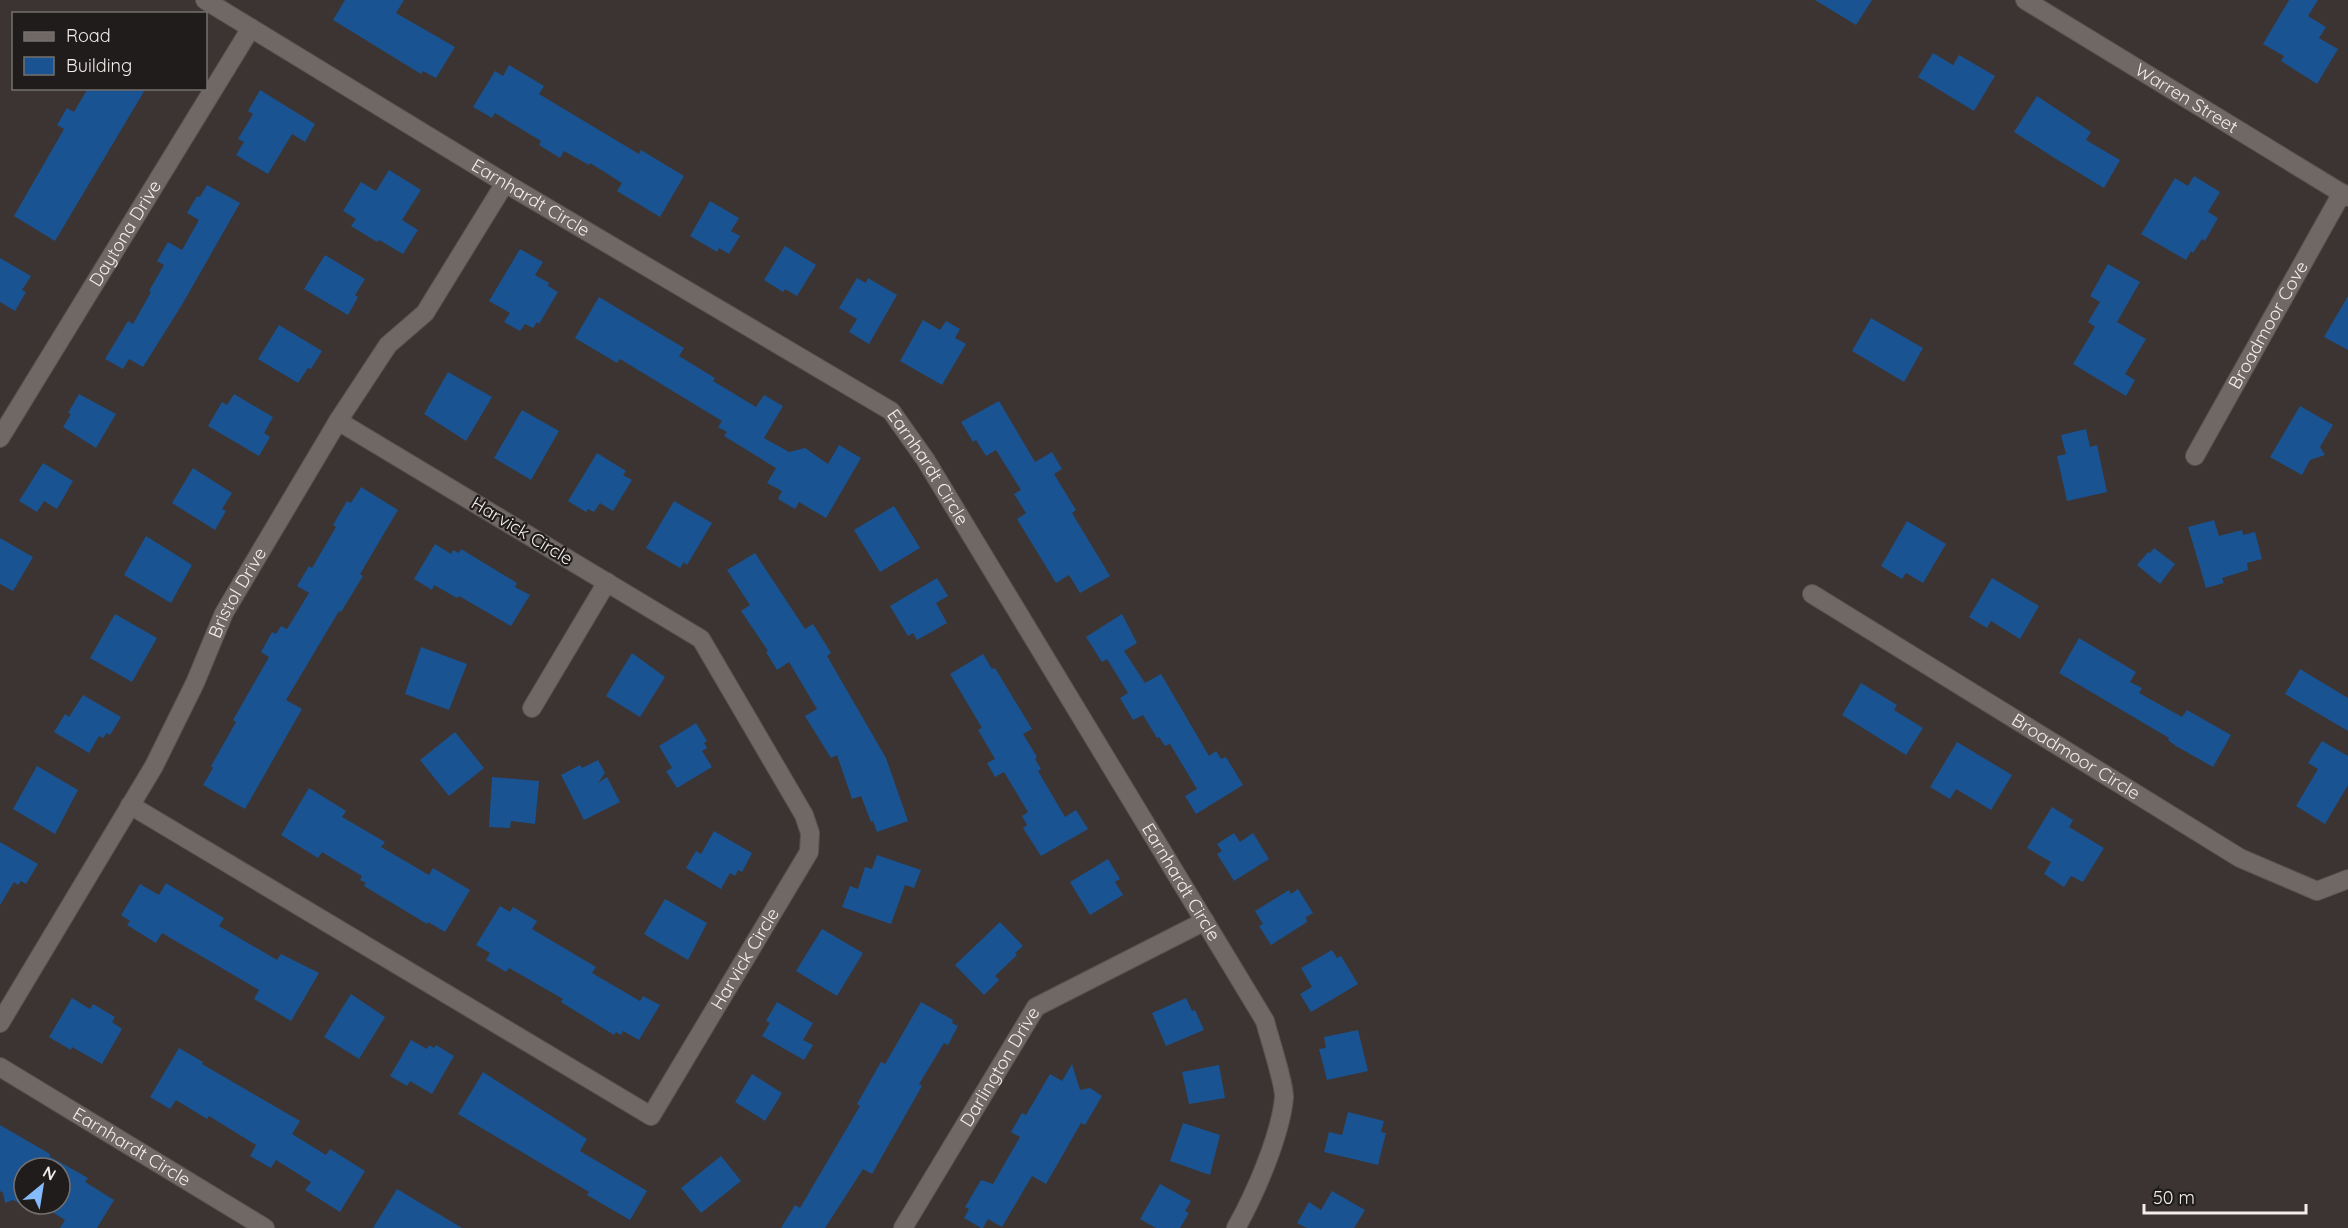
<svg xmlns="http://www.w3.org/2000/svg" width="2348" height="1228" font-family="Quicksand,sans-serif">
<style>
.building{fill:#1a5391}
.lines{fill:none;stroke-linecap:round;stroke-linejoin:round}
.street-casing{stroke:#585250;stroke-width:20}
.street{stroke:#6f6865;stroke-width:18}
.labels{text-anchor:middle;stroke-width:4.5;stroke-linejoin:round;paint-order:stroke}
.street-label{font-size:18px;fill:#f1edeb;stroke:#201c1b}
</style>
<rect width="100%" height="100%" fill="#3b3432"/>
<g class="building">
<polygon points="345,0 404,0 396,13 455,47 436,78 423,71 421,74 333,20"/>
<polygon points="1815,0 1872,0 1856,25"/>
<polygon points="2289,0 2318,0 2308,16 2326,27 2319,38 2338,49 2317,84 2281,61 2284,56 2263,44"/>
<polygon points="1933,53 1953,65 1959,55 1995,76 1974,111 1918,77"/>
<polygon points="509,65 544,86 539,94 639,154 641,150 684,176 660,217 617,191 622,183 590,163 589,165 564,151 560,158 539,145 541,141 495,113 492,118 473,107 495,71 503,76"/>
<polygon points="88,88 146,88 55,241 14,216 64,129 57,125 67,108 74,112"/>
<polygon points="260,90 315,124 305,142 292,134 268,174 236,155 244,142 238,139 253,114 248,111"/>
<polygon points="2037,96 2091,132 2086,140 2120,160 2104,188 2056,159 2014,132"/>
<polygon points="389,170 421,190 402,220 418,230 403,254 379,240 377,242 351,226 356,219 343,211 361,182 376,191"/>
<polygon points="2194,176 2220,192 2208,212 2218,218 2205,241 2202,239 2193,253 2191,251 2186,260 2141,234 2175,178 2188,186"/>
<polygon points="207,185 240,203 183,303 143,367 129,359 123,369 105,359 128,321 133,324 151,292 149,291 164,265 157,261 168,242 182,250 199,220 187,213 197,196 200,197"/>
<polygon points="710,201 739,218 731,231 740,236 729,254 719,248 717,252 690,236"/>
<polygon points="785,246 816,265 797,296 785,289 783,292 764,280"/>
<polygon points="520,249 543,262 535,275 549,283 548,286 558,292 539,324 537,322 533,328 525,324 520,331 504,322 510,313 489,301"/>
<polygon points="325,255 365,279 355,295 358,297 348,315 304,289"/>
<polygon points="0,258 31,276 22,290 26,292 15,311 0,302"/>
<polygon points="2108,264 2140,282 2117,322 2146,339 2125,374 2135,380 2126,396 2073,364 2095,327 2088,322 2100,302 2090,296"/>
<polygon points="857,278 866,283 868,278 897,295 869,344 849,332 857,319 839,308"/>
<polygon points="2348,296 2348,350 2324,337"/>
<polygon points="599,297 684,348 679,356 715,378 713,381 756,407 764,395 783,406 764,438 789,452 805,448 828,464 839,445 861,458 826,518 799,502 795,509 778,499 782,491 767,483 776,468 724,436 727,432 718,427 722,421 620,359 617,363 575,338"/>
<polygon points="1871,318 1923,348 1904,382 1852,351"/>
<polygon points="923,320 940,330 946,321 960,329 955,338 966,344 942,385 900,361"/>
<polygon points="279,325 322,351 311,369 308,368 298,383 258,359"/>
<polygon points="448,372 492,397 466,441 424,414"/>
<polygon points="79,394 116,414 96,448 63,427 71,414 68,413"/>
<polygon points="234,394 273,417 264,433 270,437 259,456 208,426 222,402 227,405"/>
<polygon points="999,401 1035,462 1052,452 1062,469 1054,474 1076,510 1072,513 1110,576 1080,593 1069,575 1056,583 1017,519 1026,513 1014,494 1021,490 996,450 986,456 976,440 973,442 961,422"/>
<polygon points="2300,406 2333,425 2320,447 2325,455 2310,460 2302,475 2270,457"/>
<polygon points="522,410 559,431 531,480 494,458"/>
<polygon points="2086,429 2090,447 2097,445 2107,492 2067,501 2057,456 2066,454 2061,435"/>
<polygon points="597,453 626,471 623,475 632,480 613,511 600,503 594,512 588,509 586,512 568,501"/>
<polygon points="43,463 73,481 57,509 44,501 37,512 19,501"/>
<polygon points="193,468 232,493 222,509 226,511 215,530 172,503"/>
<polygon points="361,487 398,510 360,574 363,576 341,612 339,611 286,700 302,709 245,809 203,785 213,768 211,766 236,722 233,720 269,657 261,652 272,632 276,634 281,626 287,629 309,593 297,586 309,566 312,568 336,527 333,525 347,501 351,503"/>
<polygon points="674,501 712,523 687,565 684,562 680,568 646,548"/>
<polygon points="894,506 920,548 880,572 854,530"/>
<polygon points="2214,520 2219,536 2242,530 2243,535 2255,532 2262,559 2247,563 2248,570 2222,578 2224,583 2206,588 2188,527"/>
<polygon points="1907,521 1946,544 1923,583 1906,573 1902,579 1881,566"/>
<polygon points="146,536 192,565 171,603 124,575"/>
<polygon points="0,538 33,557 13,591 0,584"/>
<polygon points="435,544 451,554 453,550 459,553 461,549 517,583 515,587 530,595 511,626 459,596 457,598 434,585 432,590 414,579"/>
<polygon points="2154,548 2175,564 2160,584 2137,565 2148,552 2150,553"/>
<polygon points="755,553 805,629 813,624 831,653 827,656 886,758 908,821 877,832 873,821 871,822 861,796 852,799 837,755 831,758 805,716 817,709 789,662 777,670 766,652 768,651 741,611 750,605 727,570"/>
<polygon points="937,578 948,596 936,603 947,623 917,640 913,633 908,636 890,606"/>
<polygon points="1992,578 2039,606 2020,639 1991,621 1987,628 1969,617"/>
<polygon points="115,614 157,638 132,682 90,658"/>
<polygon points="1122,614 1137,643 1124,651 1145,683 1161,674 1209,756 1216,751 1221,759 1226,757 1243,785 1196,814 1185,796 1197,789 1170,744 1165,746 1159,737 1157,738 1143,715 1133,720 1120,698 1128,693 1107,659 1102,662 1086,637"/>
<polygon points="2079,638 2136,672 2130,682 2142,688 2139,693 2182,717 2187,710 2231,735 2213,767 2176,746 2168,740 2169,738 2059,673"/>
<polygon points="421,647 467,664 449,710 405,694"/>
<polygon points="632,653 665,677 640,717 606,696"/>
<polygon points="983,654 992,669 995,668 1032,729 1023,734 1037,757 1035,759 1041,769 1038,771 1065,817 1076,810 1088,829 1041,856 1023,828 1027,825 1022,816 1028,812 1004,772 995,777 987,763 995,759 978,730 982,728 950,674"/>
<polygon points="2300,669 2348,698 2348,731 2285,694"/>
<polygon points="1861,683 1897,705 1894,710 1923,728 1906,755 1842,715"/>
<polygon points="83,695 121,717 110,735 107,733 103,738 99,736 89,753 54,732 65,714 69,717"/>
<polygon points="696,723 707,741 704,743 707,748 702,751 712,767 677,788 666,771 672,768 659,746"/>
<polygon points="455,732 484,768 449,796 420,760"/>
<polygon points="2322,741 2348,756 2348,785 2325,824 2296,806 2318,769 2308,763"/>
<polygon points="1957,742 2012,775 1991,810 1956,789 1950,799 1930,787"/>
<polygon points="598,760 605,773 598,783 607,777 620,802 584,820 561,775 580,765 582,768"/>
<polygon points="37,766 78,790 55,834 13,809"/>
<polygon points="492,777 539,781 535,824 511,821 510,828 489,827"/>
<polygon points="309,788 346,811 342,817 385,842 381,847 429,875 433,868 470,890 445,932 428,922 427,924 364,886 366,883 360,880 362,876 322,852 318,858 281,835"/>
<polygon points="2052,807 2073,820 2069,827 2104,848 2083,882 2071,876 2064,887 2044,874 2051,862 2027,848"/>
<polygon points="714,831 752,853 742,872 738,870 735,876 730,873 721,889 686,868 696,851 701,854"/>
<polygon points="1234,833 1240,842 1253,833 1269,859 1234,881 1217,854 1222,851 1217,844"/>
<polygon points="0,842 38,864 26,884 21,881 18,885 14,882 0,905"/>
<polygon points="877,855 921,870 914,888 905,885 891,924 842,907 850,886 858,889 865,867 872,869"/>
<polygon points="1108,859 1120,879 1115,882 1123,895 1090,915 1070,882"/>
<polygon points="166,883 224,918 219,926 277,960 281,954 319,973 291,1021 254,999 259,990 162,933 156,943 127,925 130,921 121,915 140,884 159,895"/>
<polygon points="1298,889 1313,913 1306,917 1307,922 1271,945 1259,926 1263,924 1255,911 1289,890 1291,894"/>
<polygon points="665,899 707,923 688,960 644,934"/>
<polygon points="500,906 510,912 513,907 537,921 532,929 596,967 592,973 640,1001 643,996 660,1005 639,1040 623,1031 621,1035 616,1032 614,1035 561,1002 563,999 509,968 506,972 486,960 490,953 476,945"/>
<polygon points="1000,922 1023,946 1015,953 1017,955 995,976 999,980 984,995 955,965"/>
<polygon points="822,929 863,953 837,996 796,971"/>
<polygon points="1332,950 1337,958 1341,956 1358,984 1311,1012 1300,994 1312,987 1301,968"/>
<polygon points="351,994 385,1017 359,1059 324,1037"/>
<polygon points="72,998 90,1009 93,1004 115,1017 112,1022 122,1029 102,1064 72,1047 71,1050 49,1037"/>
<polygon points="1186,998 1192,1011 1195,1010 1204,1030 1166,1046 1152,1013"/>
<polygon points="777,1002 813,1023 803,1040 813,1045 804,1060 762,1036 770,1023 766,1021"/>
<polygon points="921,1002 953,1020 952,1023 958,1026 948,1045 944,1043 919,1084 922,1086 872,1174 863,1169 825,1228 781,1228 795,1205 800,1208 860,1106 857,1104 881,1062 885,1064"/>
<polygon points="1358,1030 1368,1071 1327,1080 1319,1049 1326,1048 1324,1037"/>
<polygon points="411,1040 427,1049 429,1045 434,1048 436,1045 454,1056 432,1094 410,1081 407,1086 390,1076"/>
<polygon points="179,1048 203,1062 202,1064 300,1121 292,1134 326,1155 330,1149 365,1171 340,1212 305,1190 311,1182 276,1160 271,1168 250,1156 256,1145 209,1116 207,1119 176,1100 170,1109 150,1097"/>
<polygon points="1072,1064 1080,1090 1090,1088 1102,1096 1085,1125 1081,1123 1046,1184 1032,1176 1002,1227 988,1219 983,1228 981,1228 964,1218 969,1209 965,1207 981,1180 993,1184 1020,1137 1011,1132 1022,1113 1026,1115 1050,1074 1062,1081"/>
<polygon points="1219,1065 1225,1098 1189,1104 1182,1072"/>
<polygon points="483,1072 587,1139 580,1151 647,1191 630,1220 587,1195 589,1192 458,1114"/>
<polygon points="752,1074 782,1093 765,1121 735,1102"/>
<polygon points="1348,1112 1384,1121 1381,1132 1386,1133 1378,1165 1324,1152 1329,1132 1342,1135"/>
<polygon points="1183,1123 1220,1135 1210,1175 1170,1161"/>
<polygon points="0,1125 50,1154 49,1156 88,1178 85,1182 114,1200 97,1228 60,1228 65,1220 39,1204 60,1204 60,1168 24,1168 24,1206 13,1200 5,1203 3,1193 0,1191"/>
<polygon points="721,1156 741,1181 701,1213 681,1188"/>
<polygon points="1160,1184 1191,1201 1185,1211 1189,1213 1180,1228 1156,1228 1140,1219"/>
<polygon points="397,1189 462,1228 373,1228"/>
<polygon points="1332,1191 1365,1210 1354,1228 1307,1228 1297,1223 1309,1202 1321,1210"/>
</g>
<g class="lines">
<g class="street-casing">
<g id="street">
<path id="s1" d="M205,0L505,183L891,411L925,459L1265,1021C1269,1037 1285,1085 1284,1098C1280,1137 1255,1194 1236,1228"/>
<path id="s2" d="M2025,0L2348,197"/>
<path id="s3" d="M0,438L251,28"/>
<path id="s4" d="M2195,456L2342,193"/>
<path id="s5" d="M1812,594L2240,858L2317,891L2348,879"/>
<polyline points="532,708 607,582"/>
<path id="s6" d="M130,805L651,1116L809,852L810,833L804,815L701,639L338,421"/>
<path id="s7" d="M0,1023L154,766L195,683L224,613L338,421L388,345L425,313L505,183"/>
<path id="s8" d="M0,1067L265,1228"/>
<path id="s9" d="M903,1228L1036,1007L1205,921"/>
</g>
</g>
<use href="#street" class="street"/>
</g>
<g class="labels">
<g class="street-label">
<text dy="6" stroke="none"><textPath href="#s2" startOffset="189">Warren Street</textPath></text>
<text dy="6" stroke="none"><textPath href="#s1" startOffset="381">Earnhardt Circle</textPath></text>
<text dy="6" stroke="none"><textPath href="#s3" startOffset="240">Daytona Drive</textPath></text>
<text dy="6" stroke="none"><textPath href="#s4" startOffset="150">Broadmoor Cove</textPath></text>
<text dy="6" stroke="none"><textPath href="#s1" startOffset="867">Earnhardt Circle</textPath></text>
<text transform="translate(522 531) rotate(31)" y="6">Harvick Circle</text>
<text dy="6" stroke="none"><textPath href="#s7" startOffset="492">Bristol Drive</textPath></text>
<text dy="6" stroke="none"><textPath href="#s5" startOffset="310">Broadmoor Circle</textPath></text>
<text dy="6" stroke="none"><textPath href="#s1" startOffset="1353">Earnhardt Circle</textPath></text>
<text dy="6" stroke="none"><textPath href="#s6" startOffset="790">Harvick Circle</textPath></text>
<text dy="6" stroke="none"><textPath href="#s9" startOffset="188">Darlington Drive</textPath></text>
<text dy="6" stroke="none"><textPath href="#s8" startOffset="154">Earnhardt Circle</textPath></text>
</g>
</g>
<rect x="12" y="12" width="195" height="78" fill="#201c1b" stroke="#74706e" stroke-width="1.5"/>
<rect x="24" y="32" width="30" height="9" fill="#6f6865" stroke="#74706e" stroke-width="1.5"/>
<text x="66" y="42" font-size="18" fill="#f1edeb">Road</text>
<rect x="24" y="57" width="30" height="18" fill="#1a5391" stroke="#74706e" stroke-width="1.5"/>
<text x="66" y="72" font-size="18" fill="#f1edeb">Building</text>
<g transform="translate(42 1186) rotate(30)"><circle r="28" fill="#201c1b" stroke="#74706e" stroke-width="1.5"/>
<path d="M0-4.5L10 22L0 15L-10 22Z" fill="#85bbfb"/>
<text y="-9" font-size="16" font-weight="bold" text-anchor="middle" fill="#f1edeb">N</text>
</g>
<path d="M2144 1204v9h162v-9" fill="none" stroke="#f1edeb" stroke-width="3"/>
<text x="2153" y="1204" font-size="18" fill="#f1edeb" stroke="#201c1b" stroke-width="4.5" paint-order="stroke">50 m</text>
</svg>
